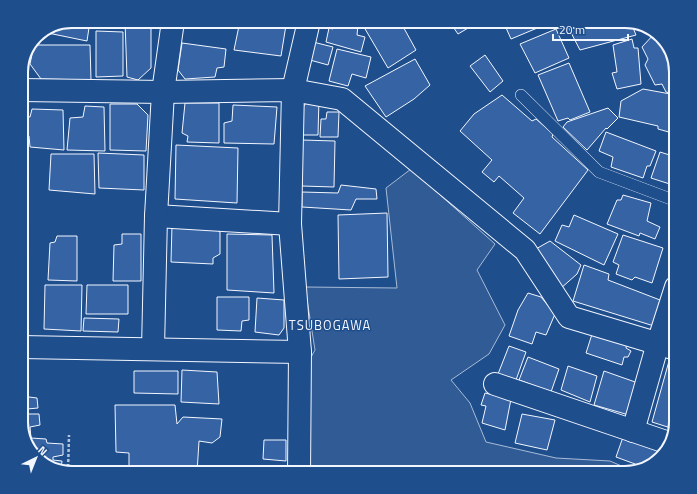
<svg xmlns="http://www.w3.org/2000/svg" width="697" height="494" font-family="'Titillium Web',sans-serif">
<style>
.built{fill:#305b95;stroke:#a8bbd7}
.building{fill:#3563a3;stroke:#f2f6ff}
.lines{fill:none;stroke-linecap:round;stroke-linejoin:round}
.lane-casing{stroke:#f2f6ff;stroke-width:12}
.street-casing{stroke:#f2f6ff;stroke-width:24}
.path{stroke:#b3c4dc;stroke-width:2.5;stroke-dasharray:3 2;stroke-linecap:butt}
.lane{stroke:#1f4e8c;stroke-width:11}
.street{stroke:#1f4e8c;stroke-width:22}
.labels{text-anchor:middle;stroke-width:3;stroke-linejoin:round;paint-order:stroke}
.quarter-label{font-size:13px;letter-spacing:1px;fill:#f2f6ff;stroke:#1f4e8c}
.rim{fill:none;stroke:#f2f6ff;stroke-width:2}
</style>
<rect width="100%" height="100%" fill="#1f4e8c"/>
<polygon class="built" points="411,169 495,244 477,270 505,325 489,354 451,380 470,403 486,442 556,458 610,461 633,471 625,473 309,473 310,359 315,350 305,287 397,288 386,188"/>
<g class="building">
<polygon points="72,21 90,21 87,41 43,32"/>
<polygon points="125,21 151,21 151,68 138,80 127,77"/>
<polygon points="240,21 264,21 286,25 281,56 234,50"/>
<polygon points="334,21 341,21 358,25 357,35 365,37 361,52 326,42 329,28 333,29"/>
<polygon points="362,21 400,21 416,50 388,68 361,22"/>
<polygon points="449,21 480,21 458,34"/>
<polygon points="503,21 554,21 511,39"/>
<polygon points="565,21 625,21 631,23 636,35 580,50"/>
<polygon points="556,29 569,58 535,73 520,44"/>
<polygon points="96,31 123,32 123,76 96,77"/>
<polygon points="654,31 656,31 671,49 676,72 676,92 674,94 666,92 662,84 655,85 645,65 648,59 642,47 655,33"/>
<polygon points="632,39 634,48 638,48 641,84 617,89 612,73 617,72 613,45"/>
<polygon points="313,42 333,47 328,65 310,60"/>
<polygon points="182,43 226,49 224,67 217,68 215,77 185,79 178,70"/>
<polygon points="34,45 90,45 91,80 41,79 30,64"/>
<polygon points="337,49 371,57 366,78 352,74 348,86 329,81"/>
<polygon points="485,55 503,81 490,92 470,66"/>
<polygon points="415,59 430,85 414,99 386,117 365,86"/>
<polygon points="569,63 590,112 570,120 568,118 558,121 538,75"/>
<polygon points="643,89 676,95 676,134 658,129 658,126 619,117 621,101"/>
<polygon points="502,95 532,121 536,119 553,134 552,137 588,170 540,234 513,213 524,198 499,176 494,182 482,172 492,160 460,131 474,114"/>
<polygon points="310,98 319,98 318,135 301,135 303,107"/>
<polygon points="185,103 219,103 219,143 187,142 188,136 182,133"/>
<polygon points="110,104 137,104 148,115 146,151 110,150"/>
<polygon points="233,105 277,107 274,144 224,143 224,123 232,121"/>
<polygon points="85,106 104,107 105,151 67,150 70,118 83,117"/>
<polygon points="608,108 618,118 607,129 606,128 587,150 563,127 567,122"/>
<polygon points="32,109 63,110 64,150 30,147 29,136 26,135 27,117 30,117"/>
<polygon points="327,112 339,112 338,137 320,137 321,119 326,119"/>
<polygon points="606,132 656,151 650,166 647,166 643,178 611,167 613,157 599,151"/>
<polygon points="302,140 335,141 334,187 302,186"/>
<polygon points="176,145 238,148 237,203 175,199"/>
<polygon points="660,152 676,157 676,186 651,178"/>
<polygon points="98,153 144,155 144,190 99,188"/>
<polygon points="51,154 94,154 95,194 49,190"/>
<polygon points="341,185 376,189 377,199 356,199 351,210 302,207 302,192 338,193"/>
<polygon points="623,195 651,203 647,221 660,227 655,239 640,233 639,236 607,224 617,200 621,200"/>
<polygon points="387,213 388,277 339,279 338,215"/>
<polygon points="574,215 618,234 604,265 555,241 562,225 569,227"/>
<polygon points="172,225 213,227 220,232 220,254 213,258 213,264 171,262"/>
<polygon points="122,234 141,234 141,281 113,281 114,245 122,244"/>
<polygon points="227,234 272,235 274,293 227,290"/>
<polygon points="623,235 663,248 652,283 635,277 632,280 616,274 619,265 613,262"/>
<polygon points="57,236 77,236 77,281 48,280 50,243 55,242"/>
<polygon points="550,241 581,265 577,274 560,289 534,250"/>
<polygon points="584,265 609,274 608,280 660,300 654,326 573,301"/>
<polygon points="45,285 82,285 81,331 44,329"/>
<polygon points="87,285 128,285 128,314 86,314"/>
<polygon points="528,293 541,297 555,314 546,335 536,332 532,344 509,336 518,310"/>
<polygon points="217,297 249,297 249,320 242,321 241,331 217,330"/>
<polygon points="257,298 284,300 284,328 279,335 255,332"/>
<polygon points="84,318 119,319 118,332 83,331"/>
<polygon points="593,331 627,342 626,348 631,351 628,357 624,357 622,365 586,353"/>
<polygon points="509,346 526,352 516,380 498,374"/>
<polygon points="528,357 559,369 551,392 519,380"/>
<polygon points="669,361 676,363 676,422 674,429 652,422"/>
<polygon points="568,366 597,376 590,402 561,390"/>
<polygon points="182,370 217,372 219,404 181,402"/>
<polygon points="134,371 178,371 178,394 134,393"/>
<polygon points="604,371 638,383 629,415 594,405"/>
<polygon points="485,393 511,399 505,430 482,423 486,406 481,405"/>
<polygon points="21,396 37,398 38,408 27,409 27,414 39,414 40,425 30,427 31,438 46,439 47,443 63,444 63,455 53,457 53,460 62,461 61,470 41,463 21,425"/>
<polygon points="115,405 175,405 177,424 183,417 222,419 220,437 212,443 199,441 197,473 134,473 134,471 129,471 129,453 116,452"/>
<polygon points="522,414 555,420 547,450 515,443"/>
<polygon points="623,437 662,450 659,458 648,468 646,468 616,457"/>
<polygon points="264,440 286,440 286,461 263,459"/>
</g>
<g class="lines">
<g class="lane-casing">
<polyline id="lane" points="521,95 599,172 676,201"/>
</g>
<g class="street-casing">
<g id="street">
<polyline points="21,90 163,92 293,90 342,99 525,250 569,317 676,349"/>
<polyline points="156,216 290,224"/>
<polyline points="21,347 300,352"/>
<polyline points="153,349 156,216 163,92 173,21"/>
<polyline points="495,384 669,443"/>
<polyline points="633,431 658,343 676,287"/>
<polyline points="299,473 300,352 290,224 293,90 309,21"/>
</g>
</g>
<polyline class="path" points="68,472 69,435"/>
<use href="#lane" class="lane"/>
<use href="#street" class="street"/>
</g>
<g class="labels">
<g class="quarter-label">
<text x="330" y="330">TSUBOGAWA</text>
</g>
</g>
<path d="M0 0H697V494H0ZM72 28H625A44 44 0 0 1 669 72V422A44 44 0 0 1 625 466H72A44 44 0 0 1 28 422V72A44 44 0 0 1 72 28Z" fill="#1f4e8c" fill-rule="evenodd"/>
<path class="rim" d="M72 28H625A44 44 0 0 1 669 72V422A44 44 0 0 1 625 466H72A44 44 0 0 1 28 422V72A44 44 0 0 1 72 28Z"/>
<g transform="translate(36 458) rotate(43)" stroke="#1f4e8c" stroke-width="3" paint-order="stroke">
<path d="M0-3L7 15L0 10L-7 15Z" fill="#f2f6ff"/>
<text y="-6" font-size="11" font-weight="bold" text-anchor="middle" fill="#f2f6ff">N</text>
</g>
<path d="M553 34v6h75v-6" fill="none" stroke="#f2f6ff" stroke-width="2"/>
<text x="559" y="34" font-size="12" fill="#f2f6ff" stroke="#1f4e8c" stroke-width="3" paint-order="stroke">20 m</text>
</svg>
